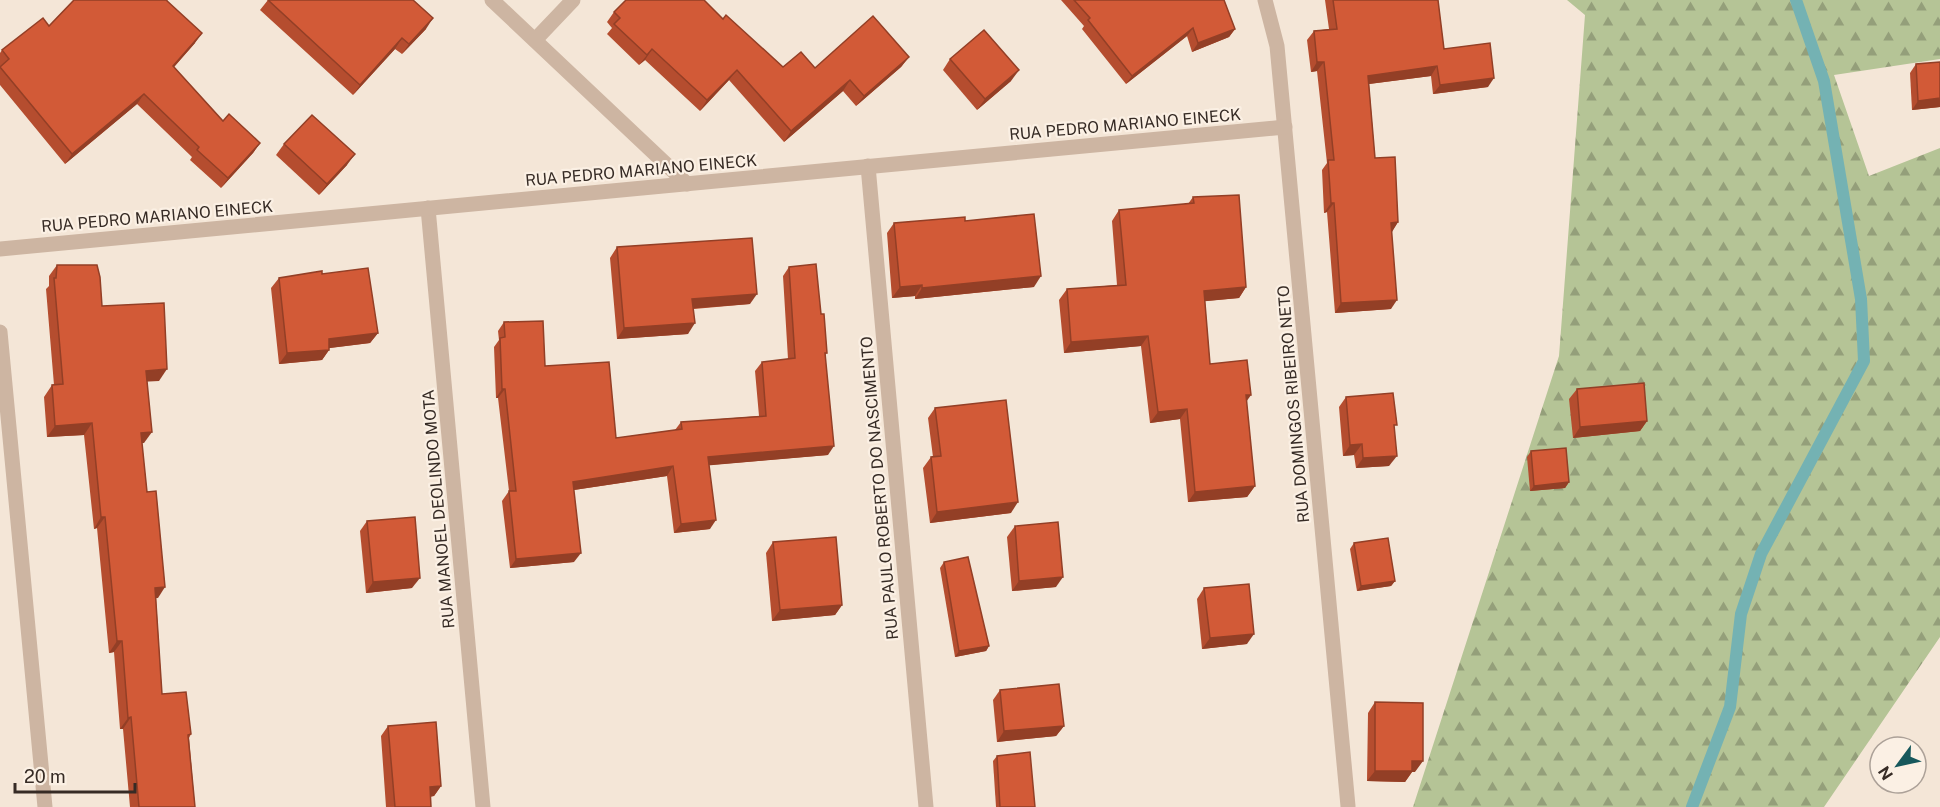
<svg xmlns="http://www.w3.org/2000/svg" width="1940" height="807" font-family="'Public Sans',sans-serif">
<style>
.forest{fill:url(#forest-firs)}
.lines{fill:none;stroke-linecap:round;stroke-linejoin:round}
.stream{stroke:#74b2b3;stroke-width:12}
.minor{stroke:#cdb5a2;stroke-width:15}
.wall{fill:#b54d2f}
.shaded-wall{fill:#933f26}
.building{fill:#d25a37;stroke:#933f26;stroke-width:1.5}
.labels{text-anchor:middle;stroke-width:4.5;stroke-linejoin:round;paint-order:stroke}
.street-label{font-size:16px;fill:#362b25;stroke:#fbf0e4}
</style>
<defs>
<pattern id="forest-firs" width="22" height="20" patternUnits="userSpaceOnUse" patternTransform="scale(1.5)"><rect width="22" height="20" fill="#b5c496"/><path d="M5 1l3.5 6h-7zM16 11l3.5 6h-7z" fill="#949f7a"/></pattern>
</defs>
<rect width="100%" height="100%" fill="#f4e6d7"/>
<polygon class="forest" points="1567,0 1940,0 1940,59 1834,75 1869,176 1940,148 1940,637 1824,807 1413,807 1559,356 1585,15"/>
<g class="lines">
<polyline class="stream" points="1692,807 1730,707 1741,614 1761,554 1864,361 1861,299 1824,81 1796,0"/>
<g class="minor">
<polyline points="492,0 687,184"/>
<polyline points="1265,0 1277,46 1348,806"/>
<polyline points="535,40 573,0"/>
<polyline points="868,166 926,807"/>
<polyline points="428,208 483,807"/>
<polyline points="0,249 1285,127"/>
<polyline points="0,332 45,807"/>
</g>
</g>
<g class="wall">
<polygon points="74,0 168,0 167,1 195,43 174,67 223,121 260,143 253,153 221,188 190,160 192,157 137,104 65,164 0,85 0,53 2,50 49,26"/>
<polygon points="268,0 426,29 402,54 395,49 353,95 260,10"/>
<polygon points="1061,0 1224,0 1235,29 1229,37 1192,52 1187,36 1126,84 1082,29 1084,26"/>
<polygon points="1325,0 1438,0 1444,49 1488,87 1433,94 1431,76 1369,84 1375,158 1398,222 1392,231 1391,309 1335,313 1327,212 1324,213 1322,170 1327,163 1317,71 1311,72 1307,40 1314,31 1329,29"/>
<polygon points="614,12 723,19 783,67 815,68 909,57 901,67 856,106 843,91 784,142 729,80 700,111 645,60 639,65 607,34 612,28 607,22"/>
<polygon points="950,59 1011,81 977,110 943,70"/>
<polygon points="1916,64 1940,107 1912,110 1910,73"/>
<polygon points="284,144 347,165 319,195 276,155"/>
<polygon points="1193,197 1246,287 1239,298 1205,301 1210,364 1246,402 1255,486 1247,497 1188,502 1180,419 1150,423 1141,346 1064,353 1059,300 1067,289 1117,285 1112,221 1119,210 1188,204"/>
<polygon points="965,221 1034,287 915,299 915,296 892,298 887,233 894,223"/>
<polygon points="617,247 750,304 694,309 688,334 617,339 610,258"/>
<polygon points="57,265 102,306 159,381 147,381 144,443 142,443 158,598 156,598 162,694 191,734 189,738 195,807 130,807 123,729 120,729 114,652 109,653 97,528 94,529 84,435 47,437 44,397 52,385 54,385 46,289 49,286 49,276"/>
<polygon points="789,267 821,314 827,353 825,355 828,455 709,465 710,529 674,533 667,476 574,490 574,562 510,568 502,501 509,491 498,398 496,398 494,347 499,340 498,331 504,322 545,366 616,438 675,430 681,422 759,416 755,371 762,362 788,359 783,276"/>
<polygon points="322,274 378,333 370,343 329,348 329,350 322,360 279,364 271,288 279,278"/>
<polygon points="1577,389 1647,421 1640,431 1573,438 1569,399"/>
<polygon points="1346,397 1394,428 1389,466 1356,468 1354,455 1343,456 1339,407"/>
<polygon points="935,408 1011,513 930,523 923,468 931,457 933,457 928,418"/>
<polygon points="1531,451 1569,482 1565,488 1530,491 1527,457"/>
<polygon points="367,521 412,588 366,593 360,531"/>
<polygon points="1015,526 1056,587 1012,591 1007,537"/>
<polygon points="773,542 842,605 835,615 772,621 766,553"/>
<polygon points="1354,543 1395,581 1391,586 1357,591 1350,549"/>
<polygon points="944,562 989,646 986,651 955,657 940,568"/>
<polygon points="1204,588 1247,644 1202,649 1197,599"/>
<polygon points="1000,690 1064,726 1056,736 997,742 993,700"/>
<polygon points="1375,702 1415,772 1412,772 1405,782 1367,781 1368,713"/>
<polygon points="388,726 441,786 434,796 430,797 431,807 386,807 381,736"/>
<polygon points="997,756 1035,807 996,807 993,761"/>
</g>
<g class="shaded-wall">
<polygon points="433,18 426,29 402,54 409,44"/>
<polygon points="1193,28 1187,36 1126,84 1132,76"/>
<polygon points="1235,29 1229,37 1192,52 1198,43"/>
<polygon points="202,33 195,43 166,76 173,66"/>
<polygon points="402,38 395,49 353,95 360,85"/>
<polygon points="652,49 645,60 639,65 647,55"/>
<polygon points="909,57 901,67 856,106 864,96"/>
<polygon points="1317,62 1324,62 1317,71 1311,72"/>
<polygon points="1437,66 1431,76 1361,85 1368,76"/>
<polygon points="737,70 729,80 700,111 707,100"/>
<polygon points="1019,70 1011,81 977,110 985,99"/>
<polygon points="1494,78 1488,87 1433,94 1440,85"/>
<polygon points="850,80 843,91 784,142 791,131"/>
<polygon points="144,94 137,104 65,164 72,154"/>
<polygon points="1940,98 1940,107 1912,110 1918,101"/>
<polygon points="260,143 253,153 221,188 228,178"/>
<polygon points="355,154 347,165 319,195 327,184"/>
<polygon points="1331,203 1334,203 1327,212 1324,213"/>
<polygon points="1398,222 1392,232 1391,223"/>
<polygon points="1041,276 1034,287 915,299 922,288"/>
<polygon points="922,285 915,296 892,298 900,287"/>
<polygon points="1246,287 1239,298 1197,302 1204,291"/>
<polygon points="757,294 750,304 685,309 692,299"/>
<polygon points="1397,300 1391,309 1335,313 1341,303"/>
<polygon points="695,323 688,334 617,339 624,328"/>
<polygon points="378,333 370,343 322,349 329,339"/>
<polygon points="1148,336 1141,346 1064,353 1071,342"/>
<polygon points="329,350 322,360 279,364 287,353"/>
<polygon points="167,369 159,381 139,382 146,371"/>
<polygon points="502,389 505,389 498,398 496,398"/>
<polygon points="1246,395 1251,395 1244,405"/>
<polygon points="1187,409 1180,419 1150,423 1158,412"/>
<polygon points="1647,421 1640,431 1573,438 1580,427"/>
<polygon points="92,423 84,435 47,437 55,426"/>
<polygon points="152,432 144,443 133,444 141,433"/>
<polygon points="1362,444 1354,455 1343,456 1350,445"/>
<polygon points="834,446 828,455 702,466 708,457"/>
<polygon points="1397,456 1389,466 1356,468 1363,458"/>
<polygon points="673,466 667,476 567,491 573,482"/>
<polygon points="1569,482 1565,488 1530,491 1534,486"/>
<polygon points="1255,486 1247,497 1188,502 1195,492"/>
<polygon points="1018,502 1011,513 930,523 937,512"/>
<polygon points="101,517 105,517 97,528 94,529"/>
<polygon points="716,520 710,529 674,533 681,524"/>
<polygon points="581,553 574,562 510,568 516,559"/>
<polygon points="1063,577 1056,587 1012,591 1019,581"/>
<polygon points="420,578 412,588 366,593 373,582"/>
<polygon points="1395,581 1391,586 1357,591 1361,586"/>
<polygon points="165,587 158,598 147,599 155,588"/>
<polygon points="842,605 835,615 772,621 780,610"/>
<polygon points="1254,634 1247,644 1202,649 1210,638"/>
<polygon points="117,641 122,641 114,652 109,653"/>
<polygon points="989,646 986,651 955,657 959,651"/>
<polygon points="131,717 123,729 120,729 128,718"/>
<polygon points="1064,726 1056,736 997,742 1004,731"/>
<polygon points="1412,761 1423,761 1415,772 1412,772 1405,782 1367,781 1375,771"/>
<polygon points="441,786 434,796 423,797 430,787"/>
</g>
<g class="building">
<polygon points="74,0 166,0 202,33 173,66 223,121 229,114 260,143 228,178 197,150 199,147 144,94 72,154 0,67 9,59 2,50 43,18 49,26"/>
<polygon points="268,0 413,0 433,18 409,44 402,38 360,85"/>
<polygon points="626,0 704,0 723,19 726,15 783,67 801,52 815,68 873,16 909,57 864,96 850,80 791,131 737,70 707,100 652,49 647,55 614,24 620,18 614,12"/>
<polygon points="1074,0 1224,0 1235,29 1198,43 1193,28 1132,76 1088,20 1090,18"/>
<polygon points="1333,0 1438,0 1444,49 1490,43 1494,78 1440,85 1437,66 1368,76 1375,158 1395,157 1398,222 1391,223 1397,300 1341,303 1334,203 1331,203 1328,160 1334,160 1324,62 1317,62 1314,31 1337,29"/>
<polygon points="984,30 1019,70 985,99 950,59"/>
<polygon points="1940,62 1940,98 1918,101 1916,64"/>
<polygon points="312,115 355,154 327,184 284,144"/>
<polygon points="1239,195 1246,287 1204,291 1210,364 1247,360 1251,395 1246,395 1255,486 1195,492 1187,409 1158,412 1148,336 1071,342 1067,289 1126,285 1119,210 1194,203 1193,197"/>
<polygon points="1034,214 1041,276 922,288 922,285 900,287 894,223 965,217 965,221"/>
<polygon points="752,238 757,294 692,299 695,323 624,328 617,247"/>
<polygon points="816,264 821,314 824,314 827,353 825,353 834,446 708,457 716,520 681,524 673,466 573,482 581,553 516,559 509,491 516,491 505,389 502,389 500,338 505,337 504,322 543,321 545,366 609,362 616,438 682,429 681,422 766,416 762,362 795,358 789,267"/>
<polygon points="57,265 97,265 100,277 102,306 164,303 167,369 146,371 152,432 141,433 147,492 156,491 165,587 155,588 162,694 186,692 191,734 188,735 195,807 139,807 131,717 128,718 122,641 117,641 105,517 101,517 92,423 55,426 52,385 63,384 54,278 56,278"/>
<polygon points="368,268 378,333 329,339 329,350 287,353 279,278 322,271 322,274"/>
<polygon points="1644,383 1647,421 1580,427 1577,389"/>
<polygon points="1393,393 1397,425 1394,425 1397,456 1363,458 1362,444 1350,445 1346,397"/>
<polygon points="1006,400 1018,502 937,512 931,457 941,456 935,408"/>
<polygon points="1566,448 1569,482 1534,486 1531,451"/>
<polygon points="415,517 420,578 373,582 367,521"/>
<polygon points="1058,522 1063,577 1019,581 1015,526"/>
<polygon points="836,537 842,605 780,610 773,542"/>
<polygon points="1388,538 1395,581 1361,586 1354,543"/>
<polygon points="968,557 989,646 959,651 944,562"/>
<polygon points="1249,584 1254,634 1210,638 1204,588"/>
<polygon points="1059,684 1064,726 1004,731 1000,690"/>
<polygon points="1375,702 1423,703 1423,761 1412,761 1412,771 1375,771"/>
<polygon points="436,722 441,786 430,787 431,807 395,807 388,726"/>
<polygon points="1030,752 1035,807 1000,807 997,756"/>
</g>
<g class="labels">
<g class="street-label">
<text transform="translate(1125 124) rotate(-5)" y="6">RUA PEDRO MARIANO EINECK</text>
<text transform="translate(641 170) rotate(-5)" y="6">RUA PEDRO MARIANO EINECK</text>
<text transform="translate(157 216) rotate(-5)" y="6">RUA PEDRO MARIANO EINECK</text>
<text transform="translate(1293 404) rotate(-95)" y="6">RUA DOMINGOS RIBEIRO NETO</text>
<text transform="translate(879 488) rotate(-95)" y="6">RUA PAULO ROBERTO DO NASCIMENTO</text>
<text transform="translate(438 509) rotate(-95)" y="6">RUA MANOEL DEOLINDO MOTA</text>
</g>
</g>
<g transform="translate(1898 765) rotate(237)"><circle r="28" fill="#fbf0e4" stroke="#aca198" stroke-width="1.5"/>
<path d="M0-4.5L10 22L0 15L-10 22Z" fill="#17585c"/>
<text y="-9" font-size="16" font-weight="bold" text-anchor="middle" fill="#362b25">N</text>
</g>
<path d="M15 783v9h120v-9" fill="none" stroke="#362b25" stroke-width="3"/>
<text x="24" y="783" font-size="18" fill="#362b25" stroke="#fbf0e4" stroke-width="4.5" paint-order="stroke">20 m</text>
</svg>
